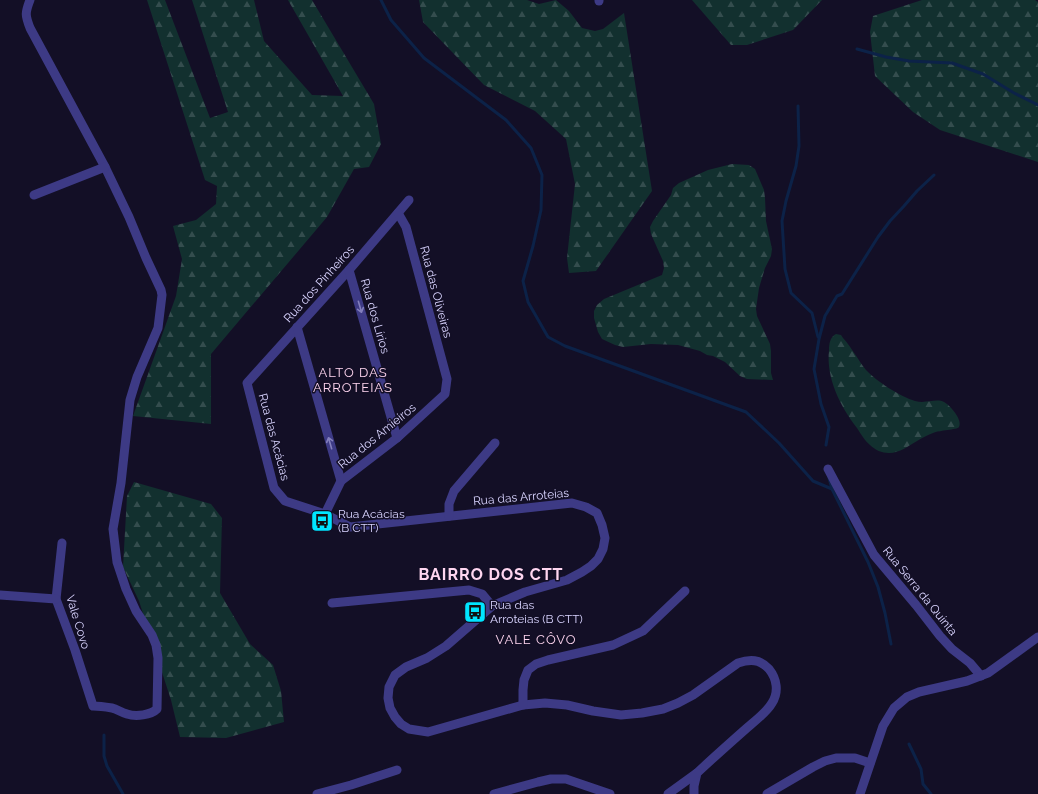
<svg xmlns="http://www.w3.org/2000/svg" width="1038" height="794" font-family="Raleway,sans-serif">
<style>
.forest{fill:url(#forest-firs)}
.lines{fill:none;stroke-linecap:round;stroke-linejoin:round}
.stream{stroke:#0c2248;stroke-width:3}
.street{stroke:#3d3a85;stroke-width:9}
.oneway{stroke:#837fbc}
.labels{text-anchor:middle;stroke-width:3;stroke-linejoin:round;paint-order:stroke}
.street-label{font-size:12px;fill:#d9d4ff;stroke:#130f26}
.poi-label{font-size:12px;fill:#d9d4ff;stroke:#130f26;text-anchor:start}
.neighbourhood-label{font-size:13px;letter-spacing:1px;fill:#ffd6f0;stroke:#130f26}
.district-label{font-size:16px;font-weight:bold;letter-spacing:1px;fill:#ffd6f0;stroke:#130f26}
</style>
<defs>
<pattern id="forest-firs" width="22" height="20" patternUnits="userSpaceOnUse"><rect width="22" height="20" fill="#12302f"/><path d="M5 1l3.5 6h-7zM16 11l3.5 6h-7z" fill="#344d4e"/></pattern>
</defs>
<rect width="100%" height="100%" fill="#130f26"/>
<g class="forest">
<polygon points="147,0 165,0 210,118 228,112 192,0 254,0 264,41 312,95 343,96 288,0 312,0 374,104 381,144 369,167 354,169 327,217 211,354 211,424 133,416 176,296 182,259 173,226 196,220 216,204 217,186 205,180"/>
<polygon points="419,0 527,0 539,4 556,0 569,11 582,28 595,31 603,29 624,13 652,191 596,271 569,273 567,258 575,184 566,139 535,111 484,85 423,22"/>
<polygon points="692,0 822,0 793,30 747,45 731,45"/>
<polygon points="922,0 1035,0 1038,2 1038,162 940,130 913,112 875,76 870,32 873,16"/>
<polygon points="732,164 749,165 755,169 764,190 765,198 766,221 772,249 771,256 765,268 759,288 756,309 757,316 770,344 771,351 771,373 773,380 747,379 740,376 725,362 713,356 707,355 700,351 678,345 651,344 623,347 615,345 602,339 598,332 594,318 594,311 597,305 604,299 662,275 664,268 663,261 651,234 650,227 653,221 671,195 673,188 679,183 708,170"/>
<path d="M836,334L841,335L843,338C852,348 858,360 866,370C876,381 901,397 915,401C926,404 936,398 944,402C950,405 963,420 959,427C957,430 939,430 933,433C927,435 922,438 917,441C908,446 900,453 889,453C882,453 875,450 870,445C865,441 861,434 857,428C840,406 826,378 829,350C829,344 830,337 836,334Z"/>
<polygon points="134,482 211,504 222,518 220,593 250,644 273,665 281,691 284,722 226,738 180,737 171,700 139,601 123,567 127,496"/>
</g>
<g class="lines">
<g class="stream">
<polyline points="381,0 391,20 424,58 506,120 531,148 542,175 541,210 533,246 523,281 528,302 548,337 565,346 746,412 779,443 813,481 832,489"/>
<polyline points="857,49 886,57 909,61 952,63 983,74 1014,93 1038,105"/>
<polyline points="798,106 799,146 796,166 786,201 782,221 785,269 791,293 812,313 818,337"/>
<polyline points="826,445 829,427 821,404 814,369 819,339 825,316 837,296 842,294 878,237 890,221 904,206 917,191 934,175"/>
<polyline points="829,478 832,489 868,562 878,587 885,613 891,644"/>
<polyline points="104,735 104,756 107,766 123,794"/>
<polyline points="909,744 921,769 923,784 931,794"/>
</g>
<g class="street">
<path d="M30,0C25,13 25,15 30,28L105,167L129,217L146,258L161,290L162,295L158,328L137,377L130,400L121,483L113,529L117,562L126,589L136,611L152,635L156,645L158,658L157,709C151,715 136,717 127,714C122,713 117,709 112,708C106,707 99,706 93,706L75,650L56,599L62,543"/>
<polyline points="599,1 599,0"/>
<polyline points="34,195 105,167"/>
<path d="M409,200L349,270L247,383L274,488L285,501L325,514L350,527L572,503L586,507L597,513L602,525L605,538L603,549L598,559L591,566L582,572L567,580L525,592L492,606L446,646L427,658L406,667L395,675L389,687L388,698L390,708L395,717L401,724L409,729L428,732L523,705L545,703L567,705L593,711L621,715L642,713L663,709L678,703L693,695L738,663C750,659 760,659 769,669C777,679 779,692 772,703C767,712 755,721 748,727C731,742 714,757 697,773L694,786V794"/>
<polyline points="349,270 397,438"/>
<polyline points="297,327 341,481"/>
<polyline points="828,469 874,555 916,605 940,636 952,649 970,663 981,676"/>
<polyline points="325,514 341,481 397,438 445,394 447,379 406,227 398,213"/>
<polyline points="449,516 449,504 454,491 495,443"/>
<polyline points="0,595 56,599"/>
<polyline points="332,603 469,590 482,594 492,606"/>
<polyline points="523,705 523,690 524,680 528,670 536,664 548,660 613,645 643,631 685,591"/>
<polyline points="317,794 351,785 397,770"/>
<polyline points="494,794 538,782 551,779 566,779 610,794"/>
<polyline points="668,794 697,773"/>
<polyline points="767,794 813,767 825,761 836,758 855,758 870,763"/>
<polyline points="860,794 883,726 894,708 907,697 919,692 967,681 988,673 1038,637"/>
</g>
</g>
<defs><path id="oneway-shaft" d="M-6 0H5M1.5-3L5.5 0L1.5 3" fill="none" stroke-width="1.6" stroke-linecap="round" stroke-linejoin="round"/></defs>
<g class="oneway">
<use href="#oneway-shaft" transform="translate(360 307) rotate(74)"/>
<use href="#oneway-shaft" transform="translate(330 443) rotate(-106)"/>
</g>
<defs>
<g id="bus-square" transform="scale(1.15)"><rect x="-9" y="-9" width="18" height="18" rx="4" fill="#00e5ff" stroke="#130f26"/><path d="M-5-6H5V4H4V6H2V4H-2V6H-4V4H-5ZM-3.5-4V0h7V-4ZM-3.5 1.2v1.5H-2V1.2ZM2 1.2v1.5H3.5V1.2Z" fill="#111"/></g>
</defs>
<g fill-rule="evenodd">
<use href="#bus-square" x="322" y="521"/>
<use href="#bus-square" x="475" y="612"/>
</g>
<g class="labels">
<g class="street-label">
<text transform="translate(319 284) rotate(-48)" y="4">Rua dos Pinheiros</text>
<text transform="translate(436 292) rotate(75)" y="4">Rua das Oliveiras</text>
<text transform="translate(375 316) rotate(74)" y="4">Rua dos Lírios</text>
<text transform="translate(377 436) rotate(-39)" y="4">Rua dos Amieiros</text>
<text transform="translate(274 437) rotate(75)" y="4">Rua das Acácias</text>
<text transform="translate(521 497) rotate(-5)" y="4">Rua das Arroteias</text>
<text transform="translate(920 591) rotate(51)" y="4">Rua Serra da Quinta</text>
<text transform="translate(78 622) rotate(73)" y="4">Vale Covo</text>
</g>
<g class="poi-label">
<text x="338" y="518">Rua Acácias<tspan x="338" dy="14">(B CTT)</tspan></text>
<text x="490" y="609">Rua das<tspan x="490" dy="14">Arroteias (B CTT)</tspan></text>
</g>
<g class="neighbourhood-label">
<text x="353" y="377">ALTO DAS<tspan x="353" dy="15">ARROTEIAS</tspan></text>
<text x="536" y="644">VALE CÔVO</text>
</g>
<g class="district-label">
<text x="491" y="580">BAIRRO DOS CTT</text>
</g>
</g>
</svg>
